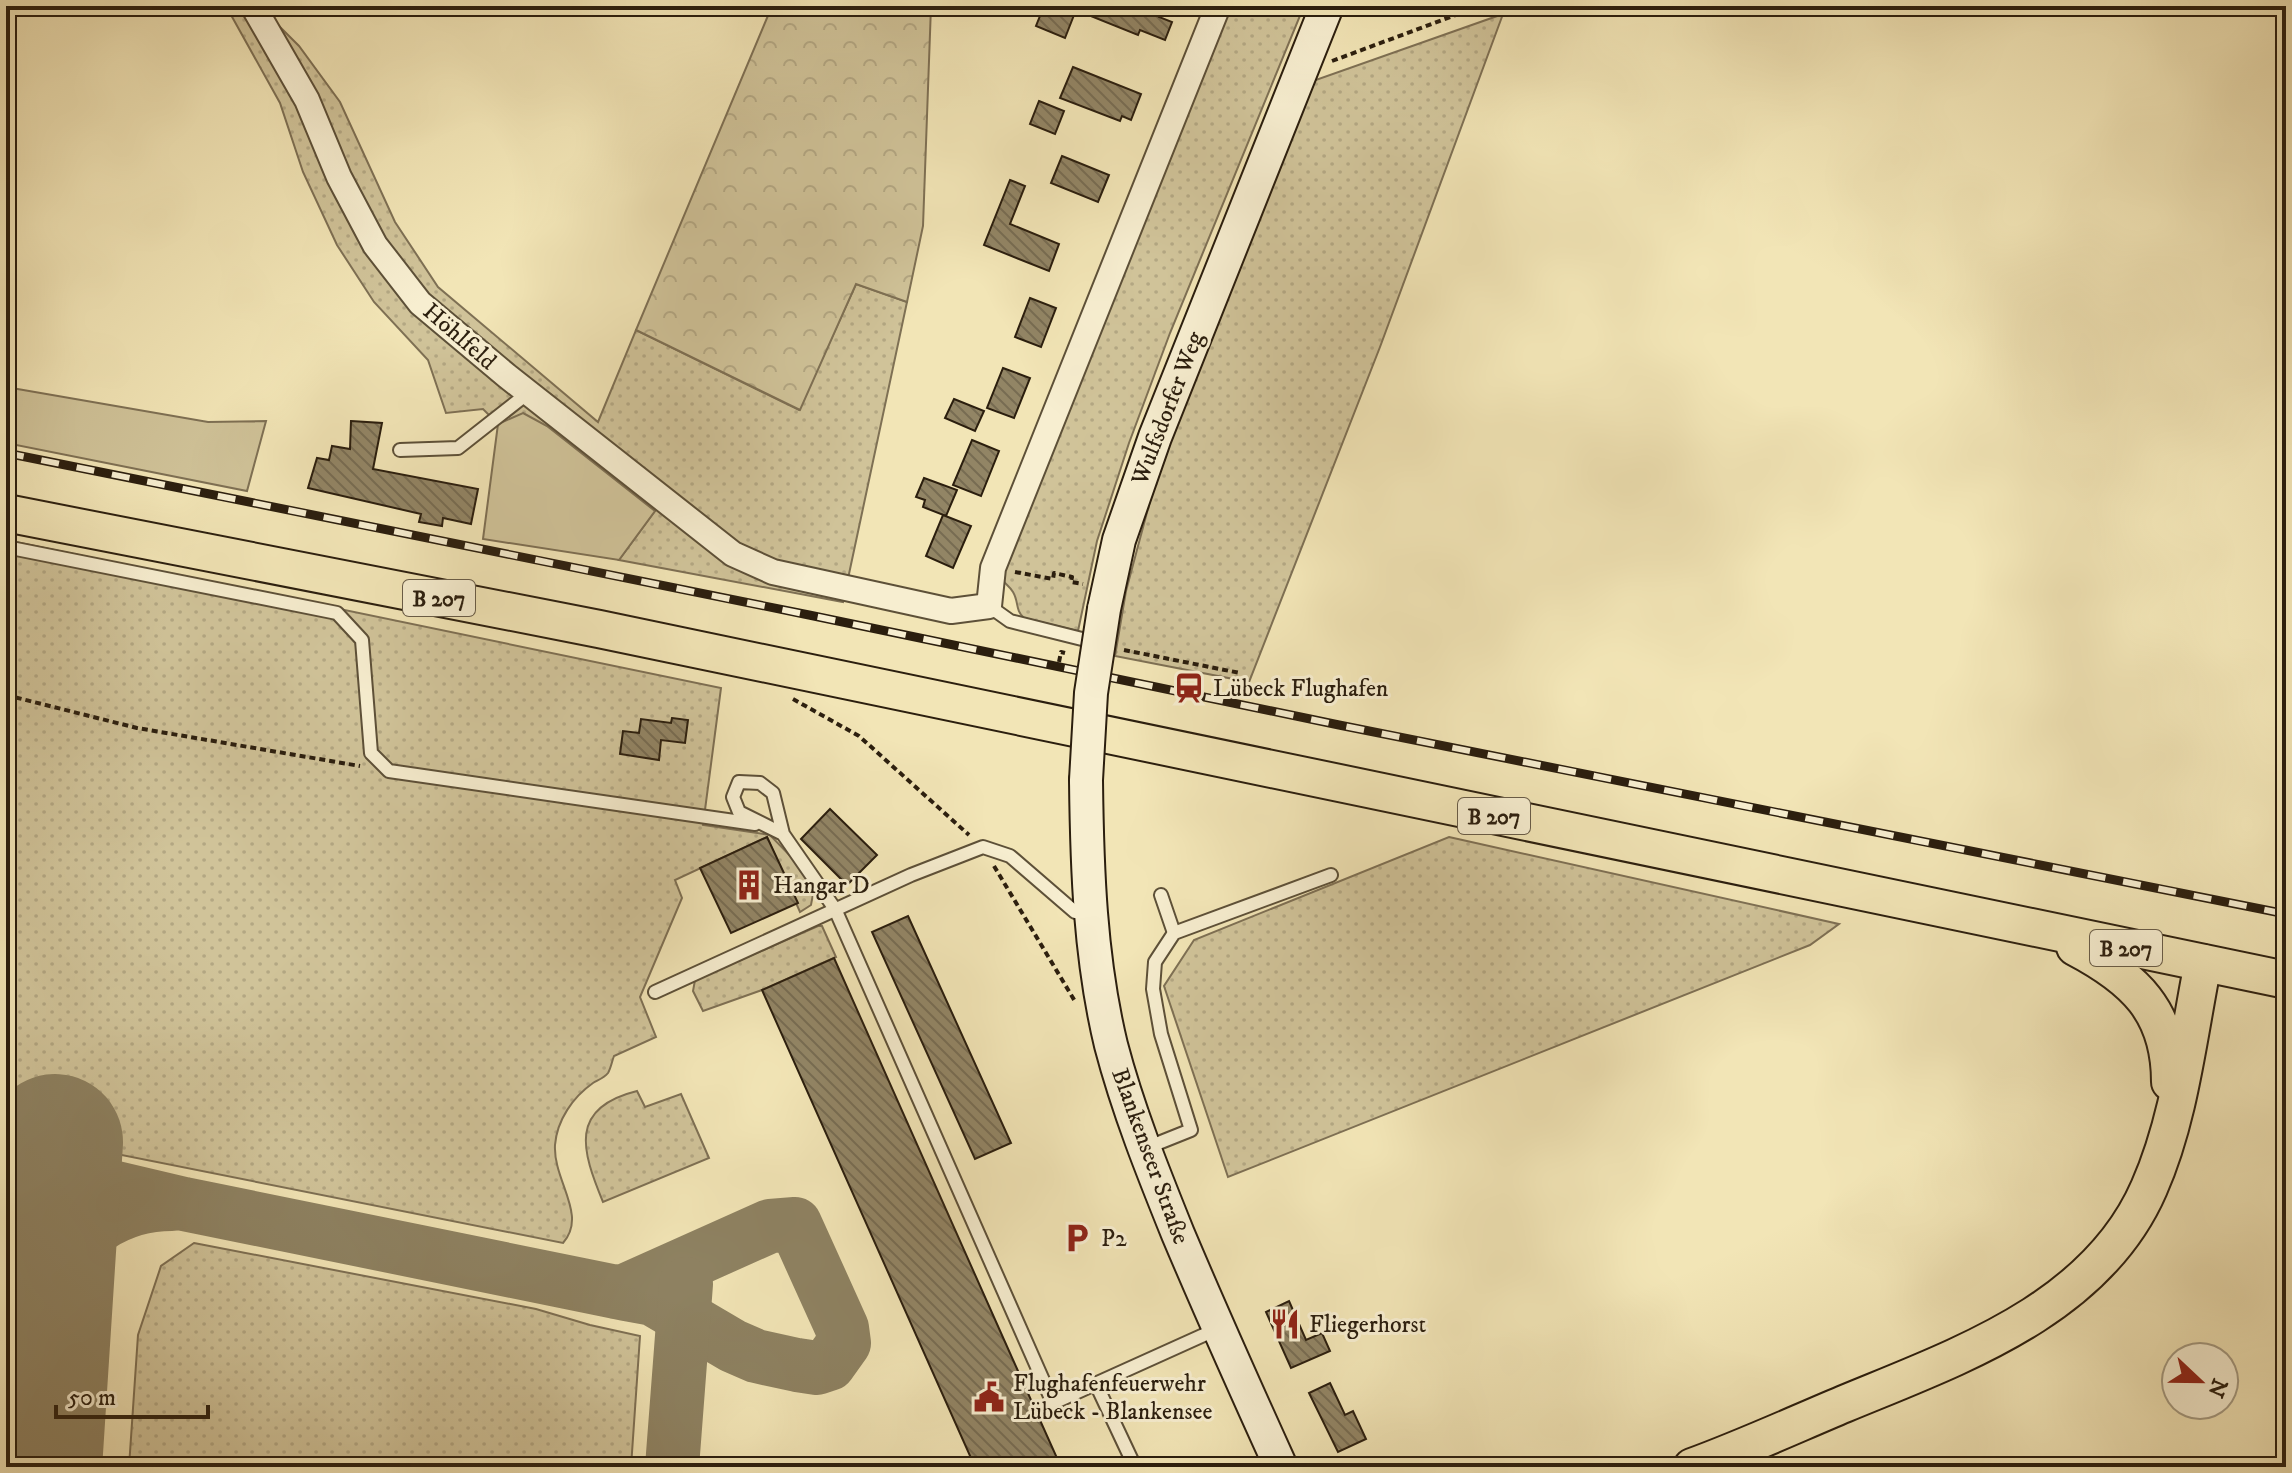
<svg xmlns="http://www.w3.org/2000/svg" width="2292" height="1473" font-family="'IM FELL DW Pica',serif">
<style>
.grass{fill:url(#grass-dots);stroke:#7e7054;stroke-width:2}
.forest{fill:url(#forest-crowns);stroke:#7e7054;stroke-width:2}
.garden{fill:#d0c399;stroke:#7e7054;stroke-width:2}
.lines{fill:none;stroke-linecap:round;stroke-linejoin:round}
.taxiway{stroke:#8e8262;stroke-width:54}
.runway{stroke:#8e8262;stroke-width:136}
.building{fill:url(#building-back-hatch);stroke:#2b1e0e;stroke-width:2}
.lane-casing{stroke:#5d5038;stroke-width:16}
.street-casing{stroke:#5d5038;stroke-width:28}
.secondary-casing{stroke:#2b1e0e;stroke-width:36}
.primary-casing{stroke:#2b1e0e;stroke-width:40}
.path{stroke:#2b1e0e;stroke-width:4;stroke-dasharray:6 4;stroke-linecap:butt}
.lane{stroke:#f7eed0;stroke-width:12}
.street{stroke:#f7eed0;stroke-width:24}
.secondary{stroke:#f7eed0;stroke-width:32}
.primary{stroke:#f2e5b6;stroke-width:36}
.rail-casing{stroke:#2b1e0e;stroke-width:9}
.rail{stroke:#f7eed0;stroke-width:6;stroke-dasharray:18;stroke-linecap:butt}
.secondary-bridge-casing{stroke:#2b1e0e;stroke-width:36;stroke-linecap:butt}
.secondary-bridge{stroke:#f7eed0;stroke-width:32}
.labels{text-anchor:middle;stroke-width:6;stroke-linejoin:round;paint-order:stroke}
.shield{fill:#f7eed0;stroke:#685c48;stroke-width:2}
.shield-label{font-size:22px;font-weight:bold;fill:#2b1e0e}
.street-label{font-size:24px;fill:#2b1e0e;stroke:#f7eed0}
.poi-label{font-size:24px;fill:#2b1e0e;stroke:#f7eed0;text-anchor:start}
</style>
<defs>
<pattern id="grass-dots" width="8" height="8" patternUnits="userSpaceOnUse" patternTransform="scale(2)"><rect width="8" height="8" fill="#d0c399"/><path d="M2 2h.1M6 6h.1" fill="none" stroke="#b3a783" stroke-width="1.8" stroke-linecap="round"/></pattern>
<pattern id="forest-crowns" width="20" height="18" patternUnits="userSpaceOnUse" patternTransform="scale(2)"><rect width="20" height="18" fill="#d0c399"/><path d="M2 6a3 3 0 1 1 6 0M12 15a3 3 0 1 1 6 0" fill="none" stroke="#b3a783"/></pattern>
<pattern id="building-back-hatch" width="6" height="6" patternUnits="userSpaceOnUse" patternTransform="scale(2)"><rect width="6" height="6" fill="#928565"/><path d="M-1 5l2 2M0 0l6 6M5-1l2 2" fill="none" stroke="#776c52"/></pattern>
</defs>
<rect width="100%" height="100%" fill="#f2e5b6"/>
<filter id="stains"><feTurbulence type="fractalNoise" baseFrequency=".0025" numOctaves="4"/><feColorMatrix values="0 0 0 0 .2 0 0 0 0 .09 0 0 0 0 .02 0 0 0 .5 -.17"/></filter>
<radialGradient id="worn" r=".72"><stop offset=".6" stop-color="#630" stop-opacity="0"/><stop offset="1" stop-color="#630" stop-opacity=".3"/></radialGradient>
<g class="grass">
<polygon points="226,6 259,6 299,46 340,102 395,222 438,287 598,422 636,330 799,410 856,284 907,302 843,602 619,560 655,511 547,426 498,424 483,409 446,413 428,360 374,302 337,245 303,172 280,103"/>
<path d="M1230,6H1304L1170,333L1129,443L1097,541L1078,631L1024,618C1015,610 1019,602 1013,592C1008,584 1003,584 1000,574Z"/>
<polygon points="1503,14 1380,347 1249,682 1115,656 1126,591 1169,430 1310,82"/>
<path d="M6,540L721,688L703,825L770,835L800,866L814,889L811,905L800,912L767,837L675,880L682,898L640,997L656,1037L614,1056C612,1061 611,1068 608,1073C604,1078 598,1080 593,1083C573,1097 557,1120 555,1145C553,1181 588,1215 563,1243L6,1132Z"/>
<polygon points="1449,837 1839,924 1810,945 1228,1177 1164,986 1194,940"/>
<polygon points="818,926 822,926 836,957 762,990 703,1011 693,991 695,980"/>
<path d="M637,1091L645,1107L681,1094L709,1158L603,1202C582,1151 568,1108 637,1091Z"/>
<polygon points="194,1243 536,1309 590,1325 640,1336 631,1467 129,1467 138,1335 161,1266"/>
</g>
<polygon class="forest" points="772,6 931,6 923,226 907,302 856,284 800,410 636,330"/>
<g class="garden">
<polygon points="6,387 208,422 266,421 247,491 6,443"/>
<polygon points="523,413 547,426 655,511 619,560 483,539 498,424"/>
</g>
<g class="lines">
<g class="taxiway">
<polyline points="6,1162 184,1204 626,1294 653,1299 733,1346 756,1356 797,1365 817,1368 829,1364 844,1343 842,1328 795,1224 770,1226 627,1290 616,1292"/>
<path d="M6,1180C43,1220 42,1257 44,1307"/>
<path d="M44,1320C47,1308 48,1294 53,1283C72,1233 120,1204 172,1204"/>
<polyline points="672,1467 686,1284"/>
</g>
<polyline class="runway" points="34,1467 55,1142"/>
</g>
<g class="building">
<polygon points="1044,6 1163,6 1159,17 1172,22 1165,40 1140,30 1138,35 1076,10 1065,38 1036,26"/>
<polygon points="1073,67 1141,94 1131,120 1122,116 1120,121 1060,98"/>
<polygon points="1039,101 1064,111 1055,134 1030,124"/>
<polygon points="1062,156 1109,175 1098,202 1051,183"/>
<polygon points="1010,180 1025,186 1010,224 1059,244 1049,271 984,245"/>
<polygon points="1030,298 1056,308 1041,347 1015,337"/>
<polygon points="1003,368 1030,378 1014,418 987,408"/>
<polygon points="954,399 984,411 975,431 945,418"/>
<polygon points="351,421 382,423 373,469 478,489 471,524 443,518 442,526 419,522 421,514 308,488 317,458 329,460 332,446 350,449"/>
<polygon points="972,440 999,451 981,496 953,485"/>
<polygon points="924,478 957,490 946,516 923,507 925,500 916,497"/>
<polygon points="943,515 971,526 953,568 926,556"/>
<polygon points="672,718 688,720 685,743 661,740 659,760 620,754 623,731 639,733 641,719 671,723"/>
<polygon points="830,809 877,855 847,885 801,839"/>
<polygon points="767,837 798,903 731,933 700,868"/>
<polygon points="908,916 1011,1143 975,1159 872,932"/>
<polygon points="834,958 1001,1333 1061,1467 975,1467 762,990"/>
<polygon points="1289,1301 1306,1340 1322,1333 1330,1351 1291,1368 1266,1312"/>
<polygon points="1330,1383 1345,1415 1353,1411 1366,1439 1338,1452 1309,1393"/>
</g>
<g class="lines">
<g class="lane-casing">
<g id="lane">
<polyline points="400,450 458,448 528,393"/>
<polyline points="6,547 337,613 362,640 371,753 389,771 755,824"/>
<polyline points="989,606 1010,621 1098,643"/>
<polyline points="783,834 773,793 760,783 739,782 733,797 739,812 783,834 835,909 1053,1403 1217,1329"/>
<polyline points="1161,895 1174,933"/>
<polyline points="655,992 911,875 983,847 1010,856 1075,912 1090,913"/>
<polyline points="1146,1148 1191,1130 1161,1034 1153,989 1155,962 1174,933 1331,875"/>
<polyline points="1096,1384 1135,1467"/>
</g>
</g>
<g class="street-casing">
<polyline id="street" points="253,6 307,100 339,177 375,245 420,303 507,376 733,554 773,572 951,611 989,606 993,568 1218,6"/>
</g>
<g class="secondary-casing">
<g id="secondary">
<polyline points="1104,609 1119,540 1155,437 1327,6"/>
<path d="M1086,780C1087,869 1090,958 1111,1045C1128,1110 1153,1172 1178,1234C1211,1312 1246,1390 1281,1467"/>
</g>
</g>
<g class="primary-casing">
<g id="primary">
<polyline points="6,513 599,629 2286,980"/>
<path d="M2075,947C2134,978 2170,1011 2170,1082"/>
<path d="M1692,1467C1744,1448 1794,1425 1844,1404C1957,1357 2096,1310 2149,1188C2180,1118 2188,1038 2203,963"/>
</g>
</g>
<g class="path">
<polyline points="1332,61 1480,6"/>
<polyline points="1015,572 1053,579 1054,573 1072,577 1071,582 1083,584"/>
<polyline points="1124,650 1240,673"/>
<polyline points="1059,662 1061,652 1065,653"/>
<polyline points="6,695 137,728 360,766"/>
<polyline points="793,699 859,736 969,835"/>
<polyline points="994,866 1076,1003"/>
<polyline points="1242,1467 1254,1462"/>
</g>
<use href="#lane" class="lane"/>
<use href="#street" class="street"/>
<use href="#secondary" class="secondary"/>
<use href="#primary" class="primary"/>
<g class="rail-casing">
<polyline id="rail" points="6,453 809,615 1339,725 2286,914"/>
</g>
<use href="#rail" class="rail"/>
<g class="secondary-bridge-casing">
<polyline id="secondary-bridge" points="1086,780 1091,693 1104,609"/>
</g>
<use href="#secondary-bridge" class="secondary-bridge"/>
</g>
<defs>
<g id="station-bare" transform="scale(2.4)"><path d="M-3-6H3Q5-6 5-4V2Q5 4 3 4L4.5 6H3L1.5 4h-3L-3 6H-4.5L-3 4Q-5 4-5 2V-4Q-5-6-3-6ZM-3.5-4v3h7v-3ZM-3.5 1v1.5H-2V1ZM2 1v1.5H3.5V1Z" fill="#8f2418" stroke="#f7eed0" stroke-width="2.5" paint-order="stroke"/></g>
<g id="building-bare" transform="scale(2.4)"><path d="M-4-6H4V6H1V3H-1V6H-4ZM-2.5-4.3h1.7v1.8h-1.7ZM.8-4.3h1.7v1.8H.8ZM-2.5-1h1.7V.8h-1.7ZM.8-1h1.7V.8H.8Z" fill="#8f2418" stroke="#f7eed0" stroke-width="2.5" paint-order="stroke"/></g>
<g id="parking-bare" transform="scale(2.4)"><path d="M-3.5-5.5H1a3.5 3.5 0 0 1 0 7H-1V5.5H-3.5ZM-1-3.4V-.6H.8a1.4 1.4 0 0 0 0-2.8Z" fill="#8f2418" stroke="#f7eed0" stroke-width="2.5" paint-order="stroke"/></g>
<g id="restaurant-bare" transform="scale(2.4)"><path d="M-5-6h1v4h1v-4h1v4h1v-4h1v5L-1.5 .5V6h-2V.5L-5-1ZM5-6V6H3V1.5H1.5Q1.5-4 5-6Z" fill="#8f2418" stroke="#f7eed0" stroke-width="2.5" paint-order="stroke"/></g>
<g id="civic-bare" transform="scale(2.4)"><path d="M-.6-6.5H3V-4.5H.6V-3L4-1V1h2V6H-6V1h2V-1L-.6-3ZM-1.2 2.5V6h2.4V2.5Z" fill="#8f2418" stroke="#f7eed0" stroke-width="2.5" paint-order="stroke"/></g>
</defs>
<g fill-rule="evenodd">
<use href="#station-bare" x="1189" y="688"/>
<use href="#building-bare" x="749" y="885"/>
<use href="#parking-bare" x="1077" y="1238"/>
<use href="#restaurant-bare" x="1285" y="1324"/>
<use href="#civic-bare" x="989" y="1397"/>
</g>
<g class="labels">
<g class="shield">
<rect x="403" y="580" width="72" height="36" rx="6"/>
<rect x="1458" y="798" width="72" height="36" rx="6"/>
<rect x="2090" y="930" width="72" height="36" rx="6"/>
</g>
<g class="shield-label">
<text x="439" y="606">B 207</text>
<text x="1494" y="824">B 207</text>
<text x="2126" y="956">B 207</text>
</g>
<g class="street-label">
<text transform="translate(460 336) rotate(41)" y="8">Höhlfeld</text>
<text transform="translate(1167 408) rotate(-69)" y="8">Wulfsdorfer Weg</text>
<text transform="translate(1151 1156) rotate(70)" y="8">Blankenseer Straße</text>
</g>
<g class="poi-label">
<text x="1213" y="696">Lübeck Flughafen</text>
<text x="773" y="893">Hangar D</text>
<text x="1101" y="1246">P2</text>
<text x="1309" y="1332">Fliegerhorst</text>
<text x="1013" y="1391">Flughafenfeuerwehr<tspan x="1013" dy="28">Lübeck - Blankensee</tspan></text>
</g>
</g>
<rect width="2292" height="1473" fill="none" stroke="#f2e5b6" stroke-width="32"/>
<rect x="8" y="8" width="2276" height="1457" fill="none" stroke="#2b1e0e" stroke-width="4"/>
<rect x="16" y="16" width="2260" height="1441" fill="none" stroke="#2b1e0e" stroke-width="2"/>
<g transform="translate(2200 1381) rotate(112)"><circle r="38" fill="#f7eed0" stroke="#a59b82" stroke-width="2"/>
<path d="M0-6L14 30L0 20L-14 30Z" fill="#8f2418"/>
<text y="-12" font-size="22" font-weight="bold" text-anchor="middle" fill="#2b1e0e">N</text>
</g>
<path d="M56 1405v12h152v-12" fill="none" stroke="#2b1e0e" stroke-width="4"/>
<text x="68" y="1405" font-size="24" fill="#2b1e0e" stroke="#f7eed0" stroke-width="6" paint-order="stroke">50 m</text>
<rect width="100%" height="100%" filter="url(#stains)"/>
<rect width="100%" height="100%" fill="url(#worn)"/>
</svg>
